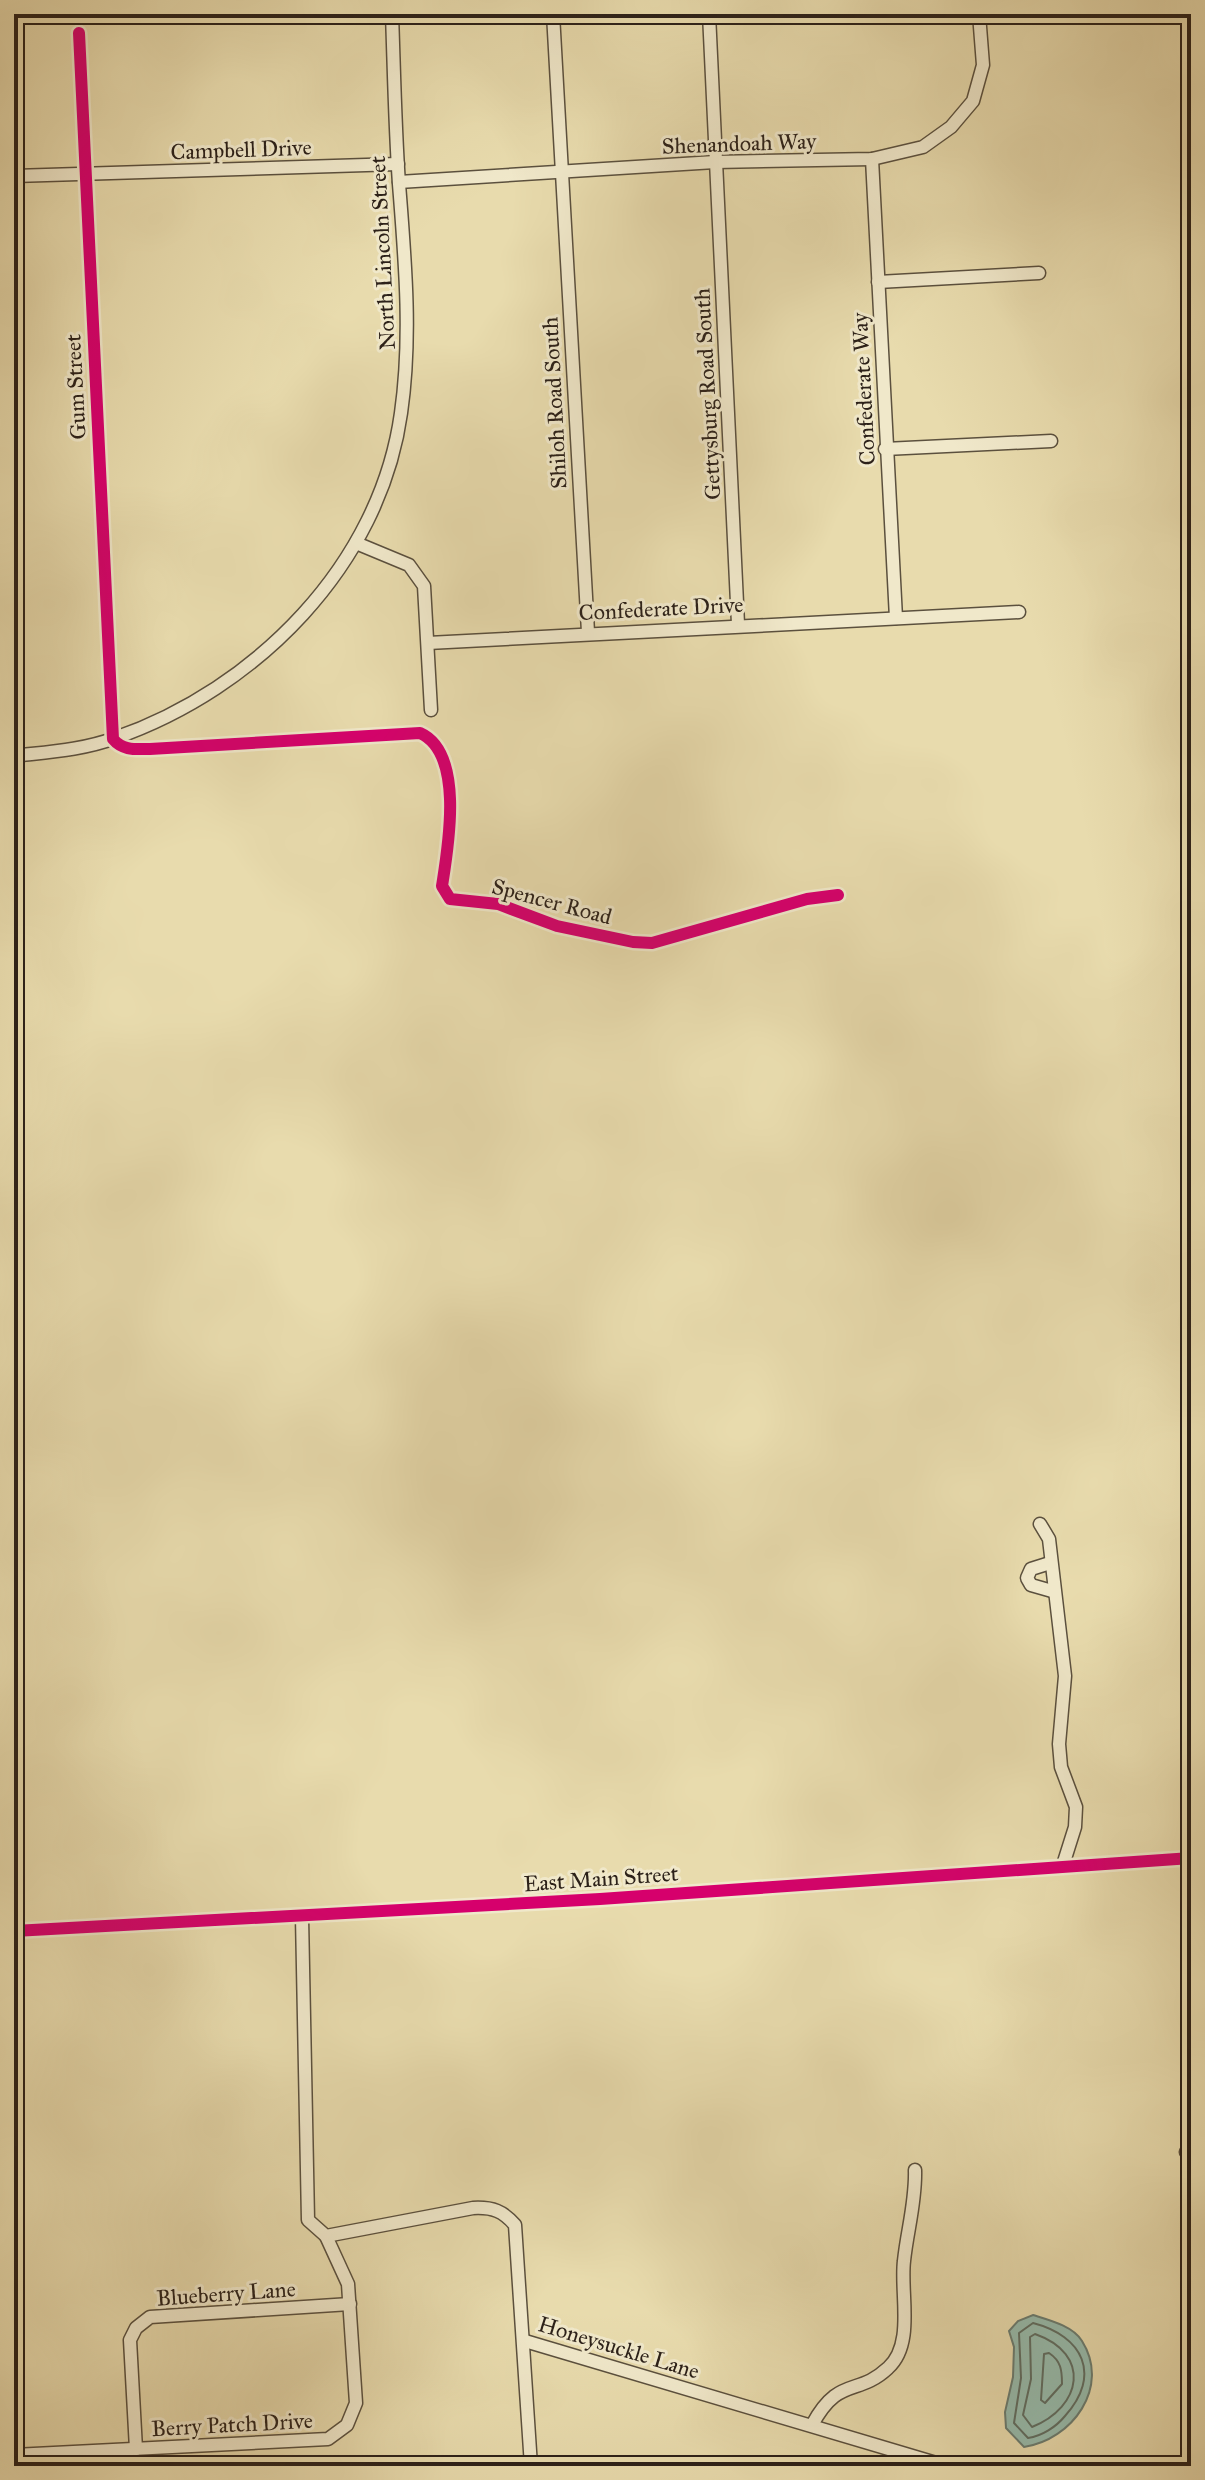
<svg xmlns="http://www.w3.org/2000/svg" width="1205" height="2480" font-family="'IM FELL Great Primer',serif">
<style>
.water{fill:#97bbac;stroke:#6c7d71;stroke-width:2}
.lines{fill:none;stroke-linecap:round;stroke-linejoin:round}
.shore{stroke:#626e62;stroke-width:2}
.minor-casing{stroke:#5b503e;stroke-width:15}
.minor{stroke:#f0e8ca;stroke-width:12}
.cycleway-casing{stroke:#f0e8ca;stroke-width:17}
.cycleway{stroke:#d6006c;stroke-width:12}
.labels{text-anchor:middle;stroke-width:6;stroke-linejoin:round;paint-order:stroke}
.street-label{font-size:22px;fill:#2c2119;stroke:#f0e8ca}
</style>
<rect width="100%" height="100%" fill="#e8dbad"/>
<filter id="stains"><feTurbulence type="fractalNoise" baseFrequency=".0025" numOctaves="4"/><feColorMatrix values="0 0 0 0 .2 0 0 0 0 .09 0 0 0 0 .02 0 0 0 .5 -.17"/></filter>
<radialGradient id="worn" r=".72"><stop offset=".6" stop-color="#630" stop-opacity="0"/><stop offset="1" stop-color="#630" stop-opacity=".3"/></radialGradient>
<path class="water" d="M1033,2315C1049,2320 1073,2326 1082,2341C1111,2387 1072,2440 1024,2447L1006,2428L1005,2412L1013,2377L1014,2347L1009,2331L1018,2321Z"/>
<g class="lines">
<g class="shore">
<path d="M1033,2323C1083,2336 1102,2375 1065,2416C1056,2427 1042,2436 1028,2438L1014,2423L1021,2378L1019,2333Z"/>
<path d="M1035,2334C1092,2354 1082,2407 1032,2427L1023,2415L1031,2379L1030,2337Z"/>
<path d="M1049,2353C1061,2361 1062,2370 1062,2384L1045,2403L1041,2400L1044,2354Z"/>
</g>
<g class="minor-casing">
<g id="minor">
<polyline points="553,14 588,632"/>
<polyline points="709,14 738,624"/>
<path d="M79,33L113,739C123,751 136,749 150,749L420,733C465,753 448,848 442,886L450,899L498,904L557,926L633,942L652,943L807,899L838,895"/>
<polyline points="872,159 896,618"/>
<polyline points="14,176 398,164"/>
<polyline points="399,182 715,162 872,159 923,147 951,127 973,101 983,65 979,14"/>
<polyline points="1191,203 1191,226"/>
<polyline points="878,282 1039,273"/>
<polyline points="885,449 1051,441"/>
<polyline points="356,543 409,565 424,586 431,710"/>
<polyline points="428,643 1019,612"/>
<path d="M14,756C48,752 83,750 115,738C256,689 380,565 401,413C412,337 405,260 399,184C395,127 394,70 392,14"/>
<polyline points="1040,1524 1049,1539 1065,1676 1059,1744 1061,1767 1076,1807 1075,1827 1063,1865"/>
<polyline points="1050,1563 1031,1569 1027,1578 1031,1585 1052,1591"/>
<path d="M302,1917L308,2220L326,2236L473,2208C493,2207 503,2211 515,2225L531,2466"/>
<polyline points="14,1931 600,1899 1191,1858"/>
<polyline points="1186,2152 1191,2152"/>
<polyline points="525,2341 946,2466"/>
<path d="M812,2425C839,2375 857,2397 888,2368C915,2344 900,2293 904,2261C907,2231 916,2202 915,2170"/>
<polyline points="136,2449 130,2340 136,2328 150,2317 350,2304"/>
<polyline points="14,2455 328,2439 347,2425 356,2403 348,2284 326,2236"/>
</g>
</g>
<use href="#minor" class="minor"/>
<g class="cycleway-casing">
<g id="cycleway">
<path d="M79,33L113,739C123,751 136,749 150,749L420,733C465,753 448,848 442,886L450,899L498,904L557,926L633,942L652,943L807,899L838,895"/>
<polyline points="14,1931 600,1899 1191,1858"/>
</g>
</g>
<use href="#cycleway" class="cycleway"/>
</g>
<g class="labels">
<g class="street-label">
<text transform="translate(739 143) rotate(-2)" y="8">Shenandoah Way</text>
<text transform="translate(241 149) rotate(-2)" y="8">Campbell Drive</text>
<text transform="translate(382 253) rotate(-93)" y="8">North Lincoln Street</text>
<text transform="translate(75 387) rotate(-93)" y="8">Gum Street</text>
<text transform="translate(863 389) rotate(-93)" y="8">Confederate Way</text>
<text transform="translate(707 394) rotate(-93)" y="8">Gettysburg Road South</text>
<text transform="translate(554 403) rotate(-93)" y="8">Shiloh Road South</text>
<text transform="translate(661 608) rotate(-3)" y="8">Confederate Drive</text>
<text transform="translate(552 901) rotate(15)" y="8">Spencer Road</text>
<text transform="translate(601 1878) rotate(-4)" y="8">East Main Street</text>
<text transform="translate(226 2293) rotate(-4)" y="8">Blueberry Lane</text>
<text transform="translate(619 2347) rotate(17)" y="8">Honeysuckle Lane</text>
<text transform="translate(232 2424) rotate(-3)" y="8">Berry Patch Drive</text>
</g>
</g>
<rect width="1205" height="2480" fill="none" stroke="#e8dbad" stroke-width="48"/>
<rect x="16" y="16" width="1173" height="2448" fill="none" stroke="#2c2119" stroke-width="4"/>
<rect x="24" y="24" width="1157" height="2432" fill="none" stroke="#2c2119" stroke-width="2"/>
<rect width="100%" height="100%" filter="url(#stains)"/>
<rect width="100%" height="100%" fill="url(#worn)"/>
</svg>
